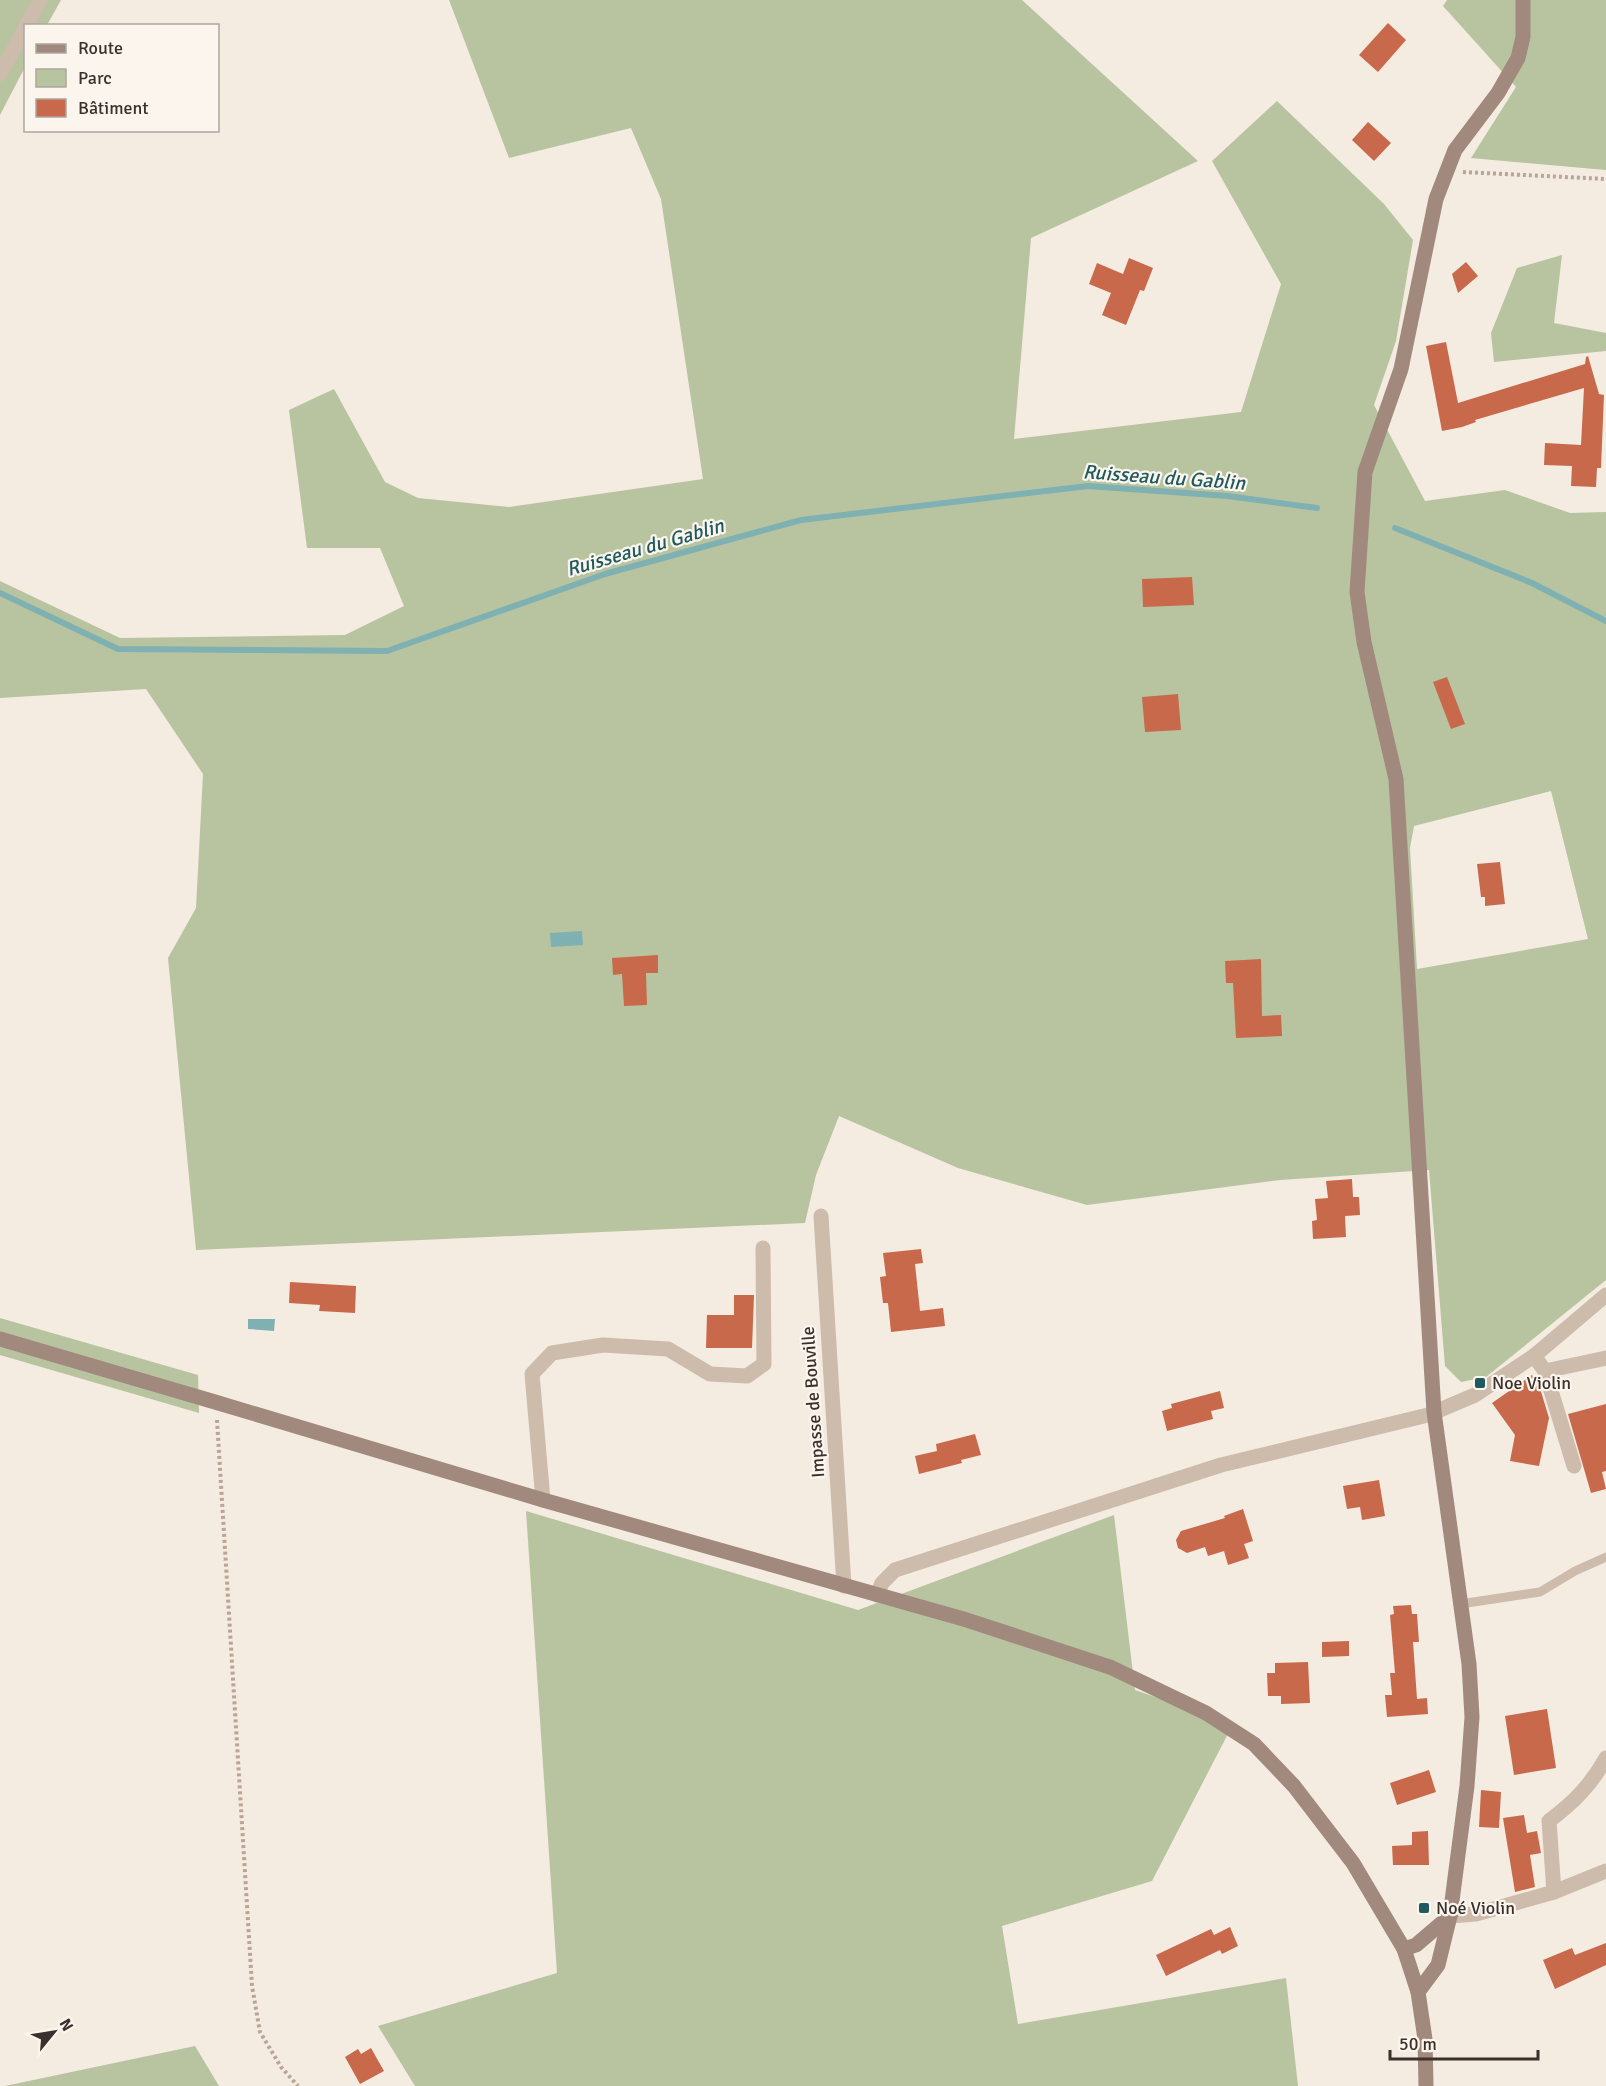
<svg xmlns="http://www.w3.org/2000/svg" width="1606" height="2086" font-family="Signika,sans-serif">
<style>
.green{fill:#b8c4a0;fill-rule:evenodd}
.water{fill:#7fb0b2}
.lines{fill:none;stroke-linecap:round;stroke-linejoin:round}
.stream{stroke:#7fb0b2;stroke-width:6}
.building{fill:#c8694b}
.path{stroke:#b9a596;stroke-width:4;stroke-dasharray:3 3;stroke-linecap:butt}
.lane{stroke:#cdbbac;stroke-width:9}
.street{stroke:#cdbbac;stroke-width:15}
.secondary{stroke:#a18a7d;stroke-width:15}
.poi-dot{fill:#1f5a5e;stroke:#fbf5ee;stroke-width:2}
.labels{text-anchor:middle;stroke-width:4.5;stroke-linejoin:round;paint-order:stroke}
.poi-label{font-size:18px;fill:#3b302b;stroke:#fbf5ee;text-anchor:start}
.street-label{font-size:18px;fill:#3b302b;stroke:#fbf5ee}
.water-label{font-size:20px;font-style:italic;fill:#1f5a5e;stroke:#fbf5ee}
</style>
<rect width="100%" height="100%" fill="#f4ebe1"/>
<g class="green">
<polygon points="0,0 61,0 47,25 26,26 25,67 0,115"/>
<path d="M449,0H1022L1198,161L1031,238L1014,439L1241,412L1281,284L1212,161L1277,101L1384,204L1413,240L1396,341L1374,405L1425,501L1505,490L1570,513L1606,512V1280L1486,1377L1461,1382L1445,1366L1429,1170L1280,1180L1087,1205L958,1168L839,1116L816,1175L805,1223L196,1250L168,958L196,908L203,774L146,689L0,698V581L120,638L345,635L404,606L380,548H307L289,410L334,389L385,482L418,498L509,507L703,479L661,199L631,128L509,158ZM1551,791L1588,939L1417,969L1410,848L1414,826Z"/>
<polygon points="1447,0 1606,0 1606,170 1471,158 1516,87 1443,6"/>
<polygon points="1562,255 1554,323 1606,333 1606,351 1494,362 1491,333 1517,268"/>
<polygon points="0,1318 198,1375 199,1413 0,1355"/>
<polygon points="526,1511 858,1610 1114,1515 1135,1690 1233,1724 1152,1881 1002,1926 1018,2024 1286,1978 1298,2086 415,2086 378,2026 557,1973"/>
<polygon points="195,2046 219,2086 5,2086"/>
</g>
<g class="water">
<polygon points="582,931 583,945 551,947 550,933"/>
<polygon points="248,1319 275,1319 274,1331 248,1329"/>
</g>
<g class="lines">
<g class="stream">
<polyline points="1395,528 1532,583 1606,621"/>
<polyline points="0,593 118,649 387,651 605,574 801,520 1088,486 1228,496 1317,508"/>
</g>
</g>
<g class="building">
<polygon points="1388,23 1406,40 1378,72 1359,55"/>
<polygon points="1368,122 1391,143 1374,161 1352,140"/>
<polygon points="1129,258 1153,268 1144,291 1140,290 1126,325 1102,315 1111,293 1089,284 1097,263 1123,274"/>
<polygon points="1466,262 1478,276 1458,293 1452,274"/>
<polygon points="1446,342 1458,403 1585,364 1586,357 1588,356 1599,394 1604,395 1601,468 1597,468 1596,487 1571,486 1572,466 1544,465 1545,443 1581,445 1584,388 1475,420 1476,422 1462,427 1442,431 1426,346"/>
<polygon points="1192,577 1194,605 1143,607 1142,579"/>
<polygon points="1447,677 1465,724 1451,729 1433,682"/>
<polygon points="1178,694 1181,730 1145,732 1142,697"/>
<polygon points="1500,862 1505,904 1485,906 1485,897 1481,897 1477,864"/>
<polygon points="658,955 658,973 646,973 647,1005 624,1006 622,974 613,975 612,958"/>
<polygon points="1261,959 1262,1016 1281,1015 1282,1036 1236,1038 1233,983 1226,983 1225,961"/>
<polygon points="1352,1179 1353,1197 1359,1197 1360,1215 1345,1216 1346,1237 1313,1239 1312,1221 1317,1220 1315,1199 1328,1198 1326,1181"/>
<polygon points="921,1249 923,1263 915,1264 920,1311 943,1308 945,1326 891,1332 888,1303 883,1303 880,1277 886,1276 883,1253"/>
<polygon points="290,1282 356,1286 355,1313 319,1311 320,1305 289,1303"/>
<polygon points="734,1295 754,1295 752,1348 706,1348 707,1315 734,1315"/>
<polygon points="1532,1375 1539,1385 1549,1418 1539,1466 1510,1461 1515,1435 1492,1403"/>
<polygon points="1220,1391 1224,1408 1211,1411 1213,1419 1167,1431 1162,1411 1172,1408 1171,1404"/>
<polygon points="1606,1404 1606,1471 1602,1472 1606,1489 1591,1493 1568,1414"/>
<polygon points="975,1434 981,1455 961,1460 962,1463 919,1474 915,1456 937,1451 936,1444"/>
<polygon points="1379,1480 1385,1516 1362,1520 1360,1507 1347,1509 1343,1486"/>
<polygon points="1243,1509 1253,1541 1244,1544 1249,1558 1228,1565 1224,1551 1208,1556 1205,1547 1187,1553 1178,1548 1176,1540 1181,1531 1225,1518 1224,1516"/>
<polygon points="1411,1605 1412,1614 1417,1614 1419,1642 1413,1642 1417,1699 1427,1698 1428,1714 1387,1717 1385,1695 1392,1695 1390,1673 1395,1673 1390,1615 1394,1614 1393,1606"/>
<polygon points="1349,1641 1349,1656 1322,1657 1322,1642"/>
<polygon points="1308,1662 1310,1703 1281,1704 1281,1696 1268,1696 1267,1673 1275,1673 1275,1663"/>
<polygon points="1547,1709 1556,1768 1514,1775 1505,1716"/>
<polygon points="1429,1770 1436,1792 1397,1805 1390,1783"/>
<polygon points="1481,1790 1501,1792 1499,1828 1479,1827"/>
<polygon points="1524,1815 1527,1833 1537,1831 1541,1853 1530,1855 1535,1887 1515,1892 1503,1818"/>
<polygon points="1428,1831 1429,1865 1393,1865 1392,1846 1412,1845 1412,1832"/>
<polygon points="1230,1927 1238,1946 1222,1954 1220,1950 1166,1976 1156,1955 1211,1929 1214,1935"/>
<polygon points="1606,1943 1606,1965 1555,1989 1543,1960 1572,1948 1575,1955"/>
<polygon points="371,2048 384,2071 360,2084 345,2057 358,2049 361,2054"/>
</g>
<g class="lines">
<g class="path">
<polyline points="1463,172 1606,179"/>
<polyline points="217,1420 252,1986 260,2032 281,2067 298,2086"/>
</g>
<polyline class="lane" points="1460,1604 1540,1592 1575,1571 1606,1557"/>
<g class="street">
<polyline points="26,26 40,0"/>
<polyline points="0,74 26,27"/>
<polyline points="821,1216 844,1586"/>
<polyline points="1534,1356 1545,1371 1574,1466"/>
<polyline points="1545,1371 1606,1358"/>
<polyline points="543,1500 532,1374 552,1353 603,1345 668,1349 710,1374 747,1376 764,1364 763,1248"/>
<polyline points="877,1595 882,1583 895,1570 1221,1465 1428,1415 1475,1395 1534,1356 1606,1295"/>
<path d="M1554,1892L1549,1821C1574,1802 1591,1785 1606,1758"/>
<polyline points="1450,1916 1476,1914 1554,1892 1606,1871"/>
</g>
<g class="secondary">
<polyline points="0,1339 215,1402 543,1500 967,1620 1110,1667 1206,1713 1254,1744 1294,1786 1353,1863 1404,1949 1418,1992 1425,2039 1426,2086"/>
<polyline points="1404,1949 1416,1945 1450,1916"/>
<polyline points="1418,1992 1438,1965 1450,1916 1467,1786 1472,1717 1469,1664 1434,1412 1396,779 1364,642 1357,592 1365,472 1401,369 1436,199 1455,150 1498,93 1518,58 1523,37 1523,0"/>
</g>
</g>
<g class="poi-dot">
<rect x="1474" y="1377" width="12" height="12" rx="3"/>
<rect x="1418" y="1902" width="12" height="12" rx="3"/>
</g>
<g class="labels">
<g class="poi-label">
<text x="1492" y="1389">Noe Violin</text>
<text x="1436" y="1914">Noé Violin</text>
</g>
<g class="street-label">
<text transform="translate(813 1402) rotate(-94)" y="6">Impasse de Bouville</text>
</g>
<g class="water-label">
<text transform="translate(1164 477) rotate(4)" y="7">Ruisseau du Gablin</text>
<text transform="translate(645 547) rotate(-16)" y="7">Ruisseau du Gablin</text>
</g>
</g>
<rect x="24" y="24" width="195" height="108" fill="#fbf5ee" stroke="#aea6a0" stroke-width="1.5"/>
<rect x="36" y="44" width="30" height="9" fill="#a18a7d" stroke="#aea6a0" stroke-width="1.5"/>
<text x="78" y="54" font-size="18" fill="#3b302b">Route</text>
<rect x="36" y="69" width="30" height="18" fill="#b8c4a0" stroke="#aea6a0" stroke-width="1.5"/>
<text x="78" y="84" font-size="18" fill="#3b302b">Parc</text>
<rect x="36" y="99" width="30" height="18" fill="#c8694b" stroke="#aea6a0" stroke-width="1.5"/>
<text x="78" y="114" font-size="18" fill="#3b302b">Bâtiment</text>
<g transform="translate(54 2032) rotate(60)" stroke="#fbf5ee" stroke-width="4.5" paint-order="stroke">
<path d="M0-4.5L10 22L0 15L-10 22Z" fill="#3b302b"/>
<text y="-9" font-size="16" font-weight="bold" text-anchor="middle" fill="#3b302b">N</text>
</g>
<path d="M1390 2050v9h148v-9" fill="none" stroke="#3b302b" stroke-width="3"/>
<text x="1399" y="2050" font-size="18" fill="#3b302b" stroke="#fbf5ee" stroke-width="4.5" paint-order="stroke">50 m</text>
</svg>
